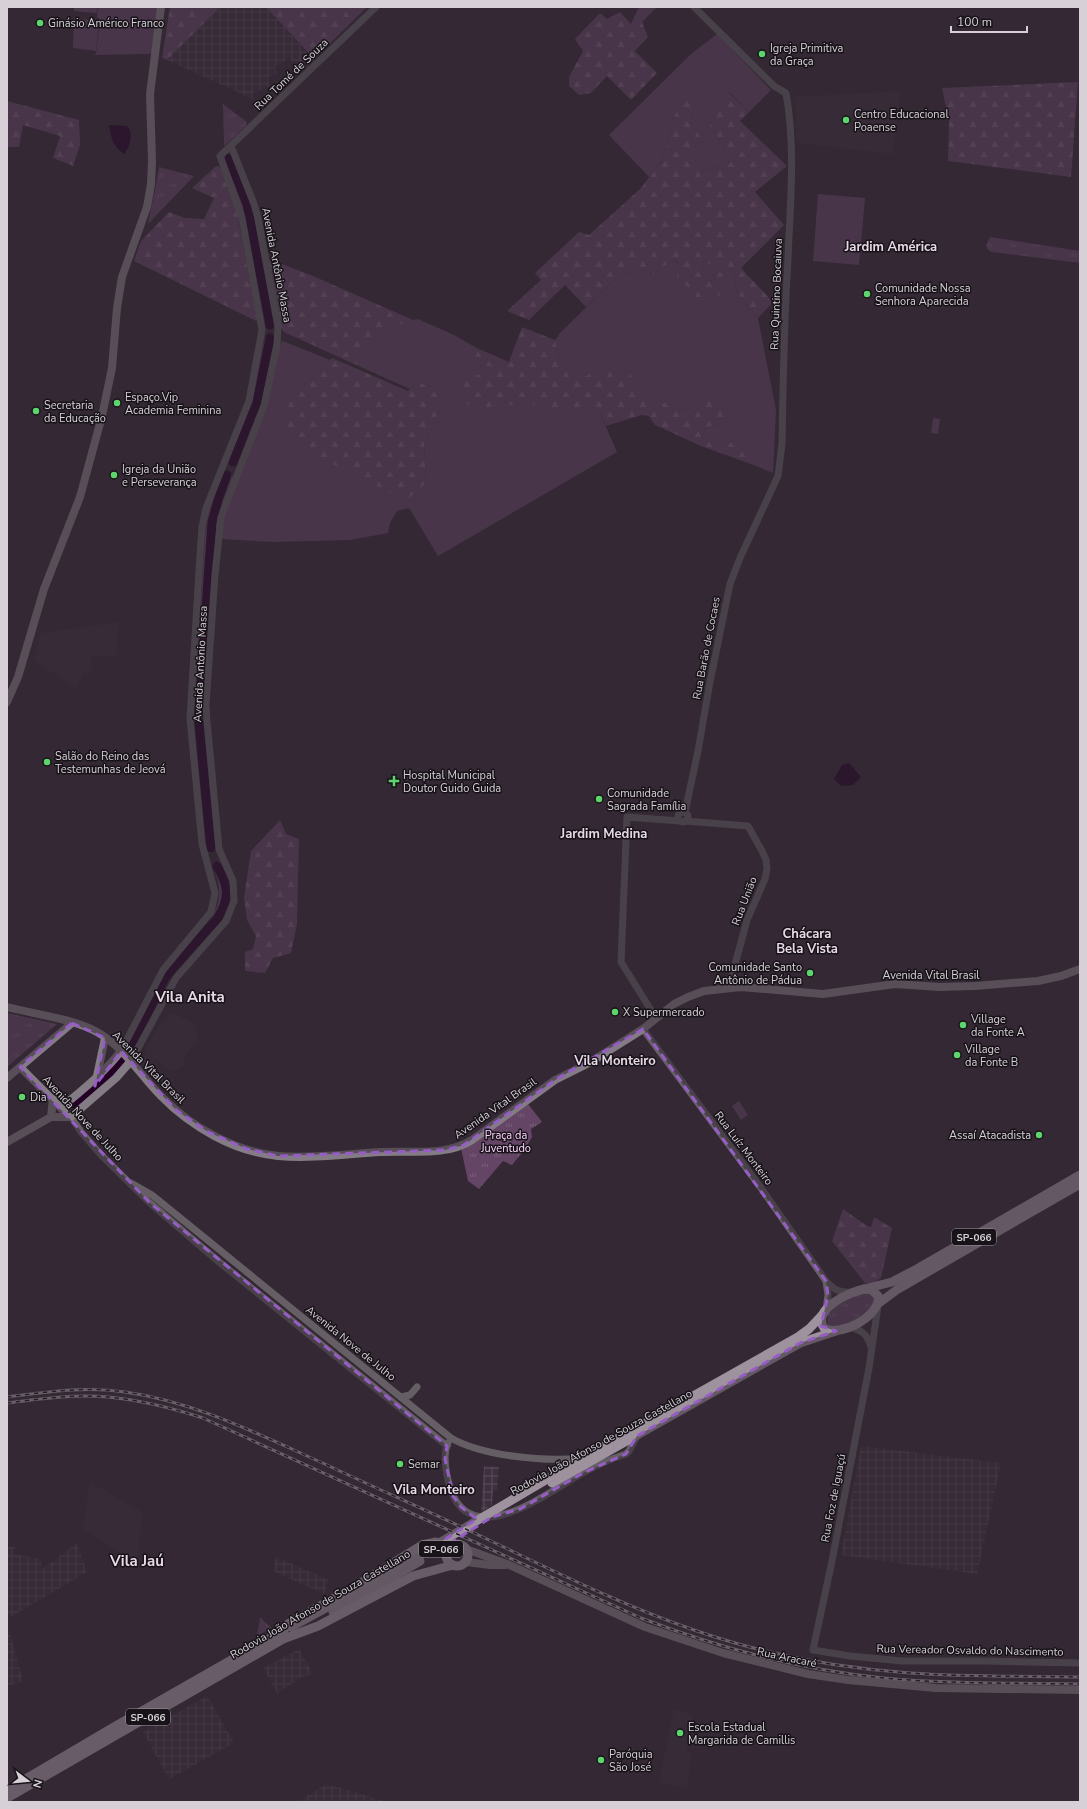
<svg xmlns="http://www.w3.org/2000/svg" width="1087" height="1809" font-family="'Nunito Sans',sans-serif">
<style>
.built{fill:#3f303f}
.industrial{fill:url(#industrial-grid)}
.green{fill:#654566}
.forest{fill:url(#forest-firs)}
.park{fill:url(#park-tufts)}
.water{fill:#240027}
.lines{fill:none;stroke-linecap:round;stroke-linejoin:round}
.river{stroke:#240027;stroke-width:9}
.tertiary{stroke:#655f65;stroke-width:7}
.secondary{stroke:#847c84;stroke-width:8}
.primary{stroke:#9d929d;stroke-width:9}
.trunk{stroke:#a89ca8;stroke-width:9}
.rail-casing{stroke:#aba3ab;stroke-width:3}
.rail{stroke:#171318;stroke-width:1.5;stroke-dasharray:4.5;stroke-linecap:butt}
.marked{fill:none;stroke:#975dc6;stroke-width:3;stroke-dasharray:8 5;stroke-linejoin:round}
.poi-dot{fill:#5ed56c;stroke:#171318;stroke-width:1.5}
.labels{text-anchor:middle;stroke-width:3;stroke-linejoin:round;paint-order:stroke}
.shield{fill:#171318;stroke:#9d979e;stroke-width:1}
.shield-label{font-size:10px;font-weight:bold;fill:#d7d0d7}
.poi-label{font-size:11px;fill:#d7d0d7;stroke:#171318;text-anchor:start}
.street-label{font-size:11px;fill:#d7d0d7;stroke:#171318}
.park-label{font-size:11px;fill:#fdd3fe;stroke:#171318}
.quarter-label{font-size:13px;font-weight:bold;fill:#e8d9e8;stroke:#171318}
.district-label{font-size:15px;font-weight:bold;fill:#e8d9e8;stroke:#171318}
</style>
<defs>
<pattern id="industrial-grid" width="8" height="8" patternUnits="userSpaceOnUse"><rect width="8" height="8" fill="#3f303f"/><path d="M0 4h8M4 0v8" fill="none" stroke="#5a4d5a"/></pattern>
<pattern id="forest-firs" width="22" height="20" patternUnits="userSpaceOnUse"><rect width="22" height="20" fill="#654566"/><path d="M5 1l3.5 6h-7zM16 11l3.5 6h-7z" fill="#7a5f7b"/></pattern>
<pattern id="park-tufts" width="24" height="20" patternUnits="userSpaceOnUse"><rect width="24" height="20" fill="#654566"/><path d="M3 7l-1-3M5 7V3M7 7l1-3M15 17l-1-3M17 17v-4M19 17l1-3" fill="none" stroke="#7a5f7b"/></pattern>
</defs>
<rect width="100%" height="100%" fill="#332833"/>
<g class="built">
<polygon points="900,91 893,154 797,143 795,97"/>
<polygon points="119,622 117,653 114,656 91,657 92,673 83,673 76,688 34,660 41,633"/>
<polygon points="171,1013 195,1023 198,1041 186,1054 183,1067 172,1072 156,1059 148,1067 143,1062 147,1046 158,1027"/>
<polygon points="90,1482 143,1513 136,1563 83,1529"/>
<polygon points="674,1709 693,1715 687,1750 691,1754 687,1788 659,1782"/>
</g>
<g class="industrial">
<polygon points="220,7 266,7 315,61 302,72 289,58 275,67 277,73 268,77 269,87 254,92 253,99 167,60"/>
<polygon points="861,1446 1001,1463 977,1574 841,1555"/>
<polygon points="484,1466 499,1467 497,1490 493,1490 492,1505 481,1513"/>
<polygon points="77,1543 87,1572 7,1619 7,1547 15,1547 13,1554 42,1559 41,1570"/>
<polygon points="276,1557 329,1580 324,1594 273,1571"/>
<polygon points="7,1630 10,1633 23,1681 7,1686"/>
<polygon points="299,1649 313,1674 302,1677 277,1693 263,1668"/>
<polygon points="207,1696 234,1743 169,1779 143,1732"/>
<polygon points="327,1784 388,1802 297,1802"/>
</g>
<g class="green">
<polygon points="74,7 97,7 97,13 74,11"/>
<polygon points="98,7 158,7 152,52 149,54 95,55 96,53 100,20 97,17"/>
<polygon points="74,18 99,21 96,51 73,48"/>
<polygon points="717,34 771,90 749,112 729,92 710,126 725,149 730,162 703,171 693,158 694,149 702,138 691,123 692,114 677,107 663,159 649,177 609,135 691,54"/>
<path d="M229,153L233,155L256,219L275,326C270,329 268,327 265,324L244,214L223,159V157Z"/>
<polygon points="818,194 865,198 859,265 813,261"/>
<polygon points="675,259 697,298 727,276 716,271 714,281 705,280 702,261 734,270 737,294 758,318 776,410 773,473 751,464 752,457 702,438 705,428 725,422 701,405 683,410 648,395 628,373 586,376 559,356 555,340 560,333 620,274 647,270 653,274"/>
<polygon points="418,319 454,335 477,348 476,365 493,367 495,371 490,375 473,374 529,396 593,408 599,411 617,452 438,556 409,508 397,511 390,523 388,533 350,540 273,542 221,539 223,520 265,412 280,344 283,341 330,360 289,400 426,483 424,444 444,403 436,390 417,381 410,389 356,365 392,320 409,328 413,320"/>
<polygon points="269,335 275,338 264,396 258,414 237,464 232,465 228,461 253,397 265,337"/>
<polygon points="933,418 940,419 938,434 931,433"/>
<polygon points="223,472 228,472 233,476 219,514 203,710 199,712 194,710 205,535 209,508"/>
<polygon points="197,720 203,721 215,846 209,854 195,723"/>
<path d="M219,861C229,879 233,894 224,914L170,978L133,1051L128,1045L164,975C189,939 236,916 213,867Z"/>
<polygon points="121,1057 124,1061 102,1084 75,1105 73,1102 99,1080"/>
<polygon points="739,1101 748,1115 741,1120 732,1106"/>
</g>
<g class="forest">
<polygon points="170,7 220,7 167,60 162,58"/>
<polygon points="266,7 367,7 314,59"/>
<polygon points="639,7 657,7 642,22 648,37 635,51 657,73 631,100 607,76 591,93 579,95 569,86 569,77 583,51 575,39 600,13 607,19 620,12 631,24"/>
<polygon points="1078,82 1071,177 948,161 949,121 942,88"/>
<polygon points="728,92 749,112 740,121 787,166 755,192 784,225 741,268 773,302 758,318 737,294 734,270 702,262 706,280 714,281 716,271 727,275 719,296 697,298 677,276 678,263 675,259 653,274 647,270 620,274 586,307 565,285 529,320 507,311 541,280 535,273 579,232 589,235 641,188 663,159 677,107 685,94 699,109 692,114 691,123 702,138 694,149 694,159 703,171 730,162 725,149 710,126"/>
<polygon points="7,101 79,120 80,145 73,166 53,158 60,136 23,125 19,147 7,147"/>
<polygon points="218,166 222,169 237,212 257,320 256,321 134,261 141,241 169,212 185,218 204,219 214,198 192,188 215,167"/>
<polygon points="269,259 313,276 413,320 409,328 392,320 356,365 284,332 281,328"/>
<polygon points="522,327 555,340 559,356 586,376 603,366 629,373 648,395 683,410 701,405 709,397 733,409 725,422 705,428 702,437 722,437 753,457 751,464 701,446 655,425 649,416 642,415 606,426 599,411 593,408 584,413 559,411 534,405 529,397 521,404 476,408 467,404 459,387 461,380 473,374 490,375 495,371 492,367 475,365 477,348 509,362"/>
<polygon points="332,358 408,391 417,381 436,390 444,403 424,444 426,483 409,498 396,496 317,456 286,427 289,400"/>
<polygon points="280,820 286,834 299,839 297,924 291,953 273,958 265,973 245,971 245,952 253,949 256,936 247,920 244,898 251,851"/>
<path d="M843,1209L867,1226L871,1227L874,1217L892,1228L881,1278C875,1282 872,1284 865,1283L832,1241Z"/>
</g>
<g class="park">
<polygon points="223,104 247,122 246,126 224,146"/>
<polygon points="159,167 194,176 148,224 158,175"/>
<polygon points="990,237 1080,251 1080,263 992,252 988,250 986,245"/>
<polygon points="7,1013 57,1024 7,1067"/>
<polygon points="528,1104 542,1122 531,1129 532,1137 525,1149 512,1165 503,1161 479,1189 468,1181 461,1148"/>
<path d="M867,1292L874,1294C874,1297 874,1302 873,1304C867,1317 849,1323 837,1328L828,1325C823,1304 853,1297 867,1292Z"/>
<polygon points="260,1617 271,1628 257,1636 260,1618"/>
</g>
<g class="water">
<path d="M109,125L127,126C134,133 130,148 124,154C112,145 112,140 109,125Z"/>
<polygon points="849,763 861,777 853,785 841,786 834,779 842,765"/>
</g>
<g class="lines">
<g class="river">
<polyline points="229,158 247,204 270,325"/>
<polyline points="233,462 257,402 270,338"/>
<polyline points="199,709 212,522 218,500 227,475"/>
<polyline points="199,722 211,848"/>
<path d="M131,1046L165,978L173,968L217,919C230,899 229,886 217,866"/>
<polyline points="75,1104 108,1075 121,1059"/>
</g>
<g class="tertiary">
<path d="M685,812L698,751L710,682L730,584L740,558L778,476L782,444C783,383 784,321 788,259C790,204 796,148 786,93L774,86L694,7"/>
<circle cx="683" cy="817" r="5"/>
<polyline points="685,821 748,826 762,851 766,860 767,868 765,879 747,920 729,987"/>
<polyline points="656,1018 621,962 627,817 680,821"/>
<path d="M643,1029L761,1188L826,1281C834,1290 840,1293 852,1292"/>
<polyline points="121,1051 163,970 211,912 215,893 202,844 190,719 200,555 202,527 206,508 249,401 262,330 242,218 220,156 376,7"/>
<polyline points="131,1061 176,978 226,921 234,901 233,881 219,849 207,721 206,705 215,575 221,517 264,406 277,345 278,327 258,218 254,204 231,146"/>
<polyline points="71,1117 81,1132 102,1156 150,1203 219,1262 447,1446"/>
<path d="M131,1183L152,1195L451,1438C482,1456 545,1462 581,1458"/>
<polyline points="878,1306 869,1368 832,1561 813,1650 850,1656 902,1661 984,1661 1080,1663"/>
<polyline points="826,1310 828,1295 826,1281"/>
<path d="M849,1327C862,1330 867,1334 871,1347"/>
<polyline points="401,1397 410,1395 417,1387"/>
<path d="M448,1443C442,1456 447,1478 451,1491C474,1551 548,1492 581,1474C595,1466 610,1459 626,1454L629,1451L637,1436"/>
</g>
<g class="secondary">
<polyline points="7,702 18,677 44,589 80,497 102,416 112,368 117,308 122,277 147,207 151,184 152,161 150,94 161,7"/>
<path d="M7,1007C34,1014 74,1019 97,1032C124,1047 140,1075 161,1096C191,1127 235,1152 278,1156C311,1159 347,1154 381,1152C411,1150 445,1157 472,1140L555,1080L589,1063L643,1029L674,1004L688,997L704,991L741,987L823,994L895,984L940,987L975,986L1038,981L1061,976L1080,969"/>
<polyline points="20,1067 64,1111"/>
<polyline points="97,1076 105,1038"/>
<polyline points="7,1078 72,1023"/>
<path d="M61,1108C82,1090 104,1073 121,1051"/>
<polyline points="51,1117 53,1099"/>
<polyline points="7,1142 51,1117 71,1117 116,1078 131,1061"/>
<polyline points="466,1549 507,1564 645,1627 723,1653 808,1674 848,1680 936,1688 1080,1690"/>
<polyline points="466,1562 490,1565 505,1565"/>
</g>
<g class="primary">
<polyline points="864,1289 892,1282 917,1269 1080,1175"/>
<path d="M864,1289L872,1290L878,1296C882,1316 839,1338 824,1328C811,1309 850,1292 864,1289Z"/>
<polyline points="879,1303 898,1289 1080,1184"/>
<polyline points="552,1483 800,1343 836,1331"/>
<polyline points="333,1612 420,1561"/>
<polyline points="291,1627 373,1582 583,1458 798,1337 809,1329 825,1312"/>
</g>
<g class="trunk">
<circle cx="457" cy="1555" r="11"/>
<polyline points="7,1790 112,1728 284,1630 288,1624 356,1586 422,1545 436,1542 452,1546"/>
<polyline points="7,1798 283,1639 318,1626 413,1576 453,1565"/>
</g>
<g class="rail-casing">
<g id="rail">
<path d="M7,1397C47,1392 85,1386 125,1392C197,1402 262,1436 327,1465C382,1491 437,1515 491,1541C558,1573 624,1606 694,1630C763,1654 837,1668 910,1673C967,1677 1023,1676 1080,1677"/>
<path d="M7,1403C40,1399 74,1394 108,1397C140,1400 172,1408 203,1418L641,1618C719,1648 800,1670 884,1678C949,1684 1015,1683 1080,1684"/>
</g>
</g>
<use href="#rail" class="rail"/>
</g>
<path d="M0 0H1087V1809H0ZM72,1023L105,1038L95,1086L121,1051L176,1110L208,1132L247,1149L278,1156L445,1150L464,1145L555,1080L643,1029L826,1281L828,1295L821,1326L836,1331L800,1343L637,1436L626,1454L583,1473L520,1509L492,1517L447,1545L439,1543L477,1519L461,1507L453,1496L445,1459L447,1446L150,1203L20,1067Z" fill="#332833" fill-opacity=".55" fill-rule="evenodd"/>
<path class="marked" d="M72,1023L105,1038L95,1086L121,1051L176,1110L208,1132L247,1149L278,1156L445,1150L464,1145L555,1080L643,1029L826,1281L828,1295L821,1326L836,1331L800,1343L637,1436L626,1454L583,1473L520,1509L492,1517L447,1545L439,1543L477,1519L461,1507L453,1496L445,1459L447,1446L150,1203L20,1067Z"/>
<g class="poi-dot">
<circle cx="40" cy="23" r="4"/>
<circle cx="762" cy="54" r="4"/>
<circle cx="846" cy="120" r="4"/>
<circle cx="867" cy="294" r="4"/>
<circle cx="117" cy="403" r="4"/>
<circle cx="36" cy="411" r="4"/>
<circle cx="114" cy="475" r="4"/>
<circle cx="47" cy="762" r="4"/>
<path d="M392 775h4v4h4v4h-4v4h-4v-4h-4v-4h4z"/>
<circle cx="599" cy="799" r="4"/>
<circle cx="810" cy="973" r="4"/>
<circle cx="615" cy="1012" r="4"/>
<circle cx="963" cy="1025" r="4"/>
<circle cx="957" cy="1055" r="4"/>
<circle cx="22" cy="1097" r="4"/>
<circle cx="1039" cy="1135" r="4"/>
<circle cx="400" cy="1464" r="4"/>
<circle cx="680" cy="1733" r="4"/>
<circle cx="601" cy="1760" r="4"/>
</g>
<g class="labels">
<g class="shield">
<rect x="952" y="1229" width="44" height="16" rx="3"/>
<rect x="419" y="1541" width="44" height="16" rx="3"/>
<rect x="126" y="1709" width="44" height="16" rx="3"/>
</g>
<g class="shield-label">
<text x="974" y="1241">SP-066</text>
<text x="441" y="1553">SP-066</text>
<text x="148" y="1721">SP-066</text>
</g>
<g class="poi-label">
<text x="48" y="27">Ginásio Américo Franco</text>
<text x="770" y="52">Igreja Primitiva<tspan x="770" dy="13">da Graça</tspan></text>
<text x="854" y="118">Centro Educacional<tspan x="854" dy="13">Poaense</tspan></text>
<text x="875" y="292">Comunidade Nossa<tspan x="875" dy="13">Senhora Aparecida</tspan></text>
<text x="125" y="401">Espaço.Vip<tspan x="125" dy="13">Academia Feminina</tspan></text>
<text x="44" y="409">Secretaria<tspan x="44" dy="13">da Educação</tspan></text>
<text x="122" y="473">Igreja da União<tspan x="122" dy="13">e Perseverança</tspan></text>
<text x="55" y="760">Salão do Reino das<tspan x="55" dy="13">Testemunhas de Jeová</tspan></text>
<text x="403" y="779">Hospital Municipal<tspan x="403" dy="13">Doutor Guido Guida</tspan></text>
<text x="607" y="797">Comunidade<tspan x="607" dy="13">Sagrada Família</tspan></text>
<text x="802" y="971" text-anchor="end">Comunidade Santo<tspan x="802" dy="13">Antônio de Pádua</tspan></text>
<text x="623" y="1016">X Supermercado</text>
<text x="971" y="1023">Village<tspan x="971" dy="13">da Fonte A</tspan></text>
<text x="965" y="1053">Village<tspan x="965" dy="13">da Fonte B</tspan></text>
<text x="30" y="1101">Dia</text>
<text x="1031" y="1139" text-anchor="end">Assaí Atacadista</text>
<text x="408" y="1468">Semar</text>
<text x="688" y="1731">Escola Estadual<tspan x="688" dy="13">Margarida de Camillis</tspan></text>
<text x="609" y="1758">Paróquia<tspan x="609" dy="13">São José</tspan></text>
</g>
<g class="street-label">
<text transform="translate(291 74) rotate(-44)" y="4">Rua Tomé de Souza</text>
<text transform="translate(277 265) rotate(79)" y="4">Avenida Antônio Massa</text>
<text transform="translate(776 294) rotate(-88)" y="4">Rua Quintino Bocaiuva</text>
<text transform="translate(706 648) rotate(-79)" y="4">Rua Barão de Cocaes</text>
<text transform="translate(200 664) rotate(-87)" y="4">Avenida Antônio Massa</text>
<text transform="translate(744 901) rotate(-69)" y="4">Rua União</text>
<text x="931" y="979">Avenida Vital Brasil</text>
<text transform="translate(149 1067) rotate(45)" y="4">Avenida Vital Brasil</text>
<text transform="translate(495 1108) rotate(-35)" y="4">Avenida Vital Brasil</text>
<text transform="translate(83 1118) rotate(47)" y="4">Avenida Nove de Julho</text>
<text transform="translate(744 1148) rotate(53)" y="4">Rua Luíz Monteiro</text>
<text transform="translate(351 1343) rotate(39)" y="4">Avenida Nove de Julho</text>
<text transform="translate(601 1442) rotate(-29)" y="4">Rodovia João Afonso de Souza Castellano</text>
<text transform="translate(833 1498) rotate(-79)" y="4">Rua Foz de Iguaçú</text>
<text transform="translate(320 1604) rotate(-30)" y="4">Rodovia João Afonso de Souza Castellano</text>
<text transform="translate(970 1650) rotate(1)" y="4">Rua Vereador Osvaldo do Nascimento</text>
<text transform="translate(787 1657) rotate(12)" y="4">Rua Aracaré</text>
</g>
<g class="park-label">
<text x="506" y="1139">Praça da<tspan x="506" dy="13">Juventudo</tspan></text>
</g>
<g class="quarter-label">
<text x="891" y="251">Jardim América</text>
<text x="604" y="838">Jardim Medina</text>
<text x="807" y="938">Chácara<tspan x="807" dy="15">Bela Vista</tspan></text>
<text x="615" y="1065">Vila Monteiro</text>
<text x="434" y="1494">Vila Monteiro</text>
</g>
<g class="district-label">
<text x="190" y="1002">Vila Anita</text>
<text x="137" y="1566">Vila Jaú</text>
</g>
</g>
<rect width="1087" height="1809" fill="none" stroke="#d7d0d7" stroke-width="16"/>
<g transform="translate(28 1781) rotate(106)" stroke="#171318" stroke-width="3" paint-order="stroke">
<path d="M0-3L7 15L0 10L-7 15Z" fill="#d7d0d7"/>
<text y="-6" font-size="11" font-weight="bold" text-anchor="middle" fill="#d7d0d7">N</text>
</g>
<path d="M951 26v6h76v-6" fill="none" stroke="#d7d0d7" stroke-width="2"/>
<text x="957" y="26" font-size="12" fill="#d7d0d7" stroke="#171318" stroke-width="3" paint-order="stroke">100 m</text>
</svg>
